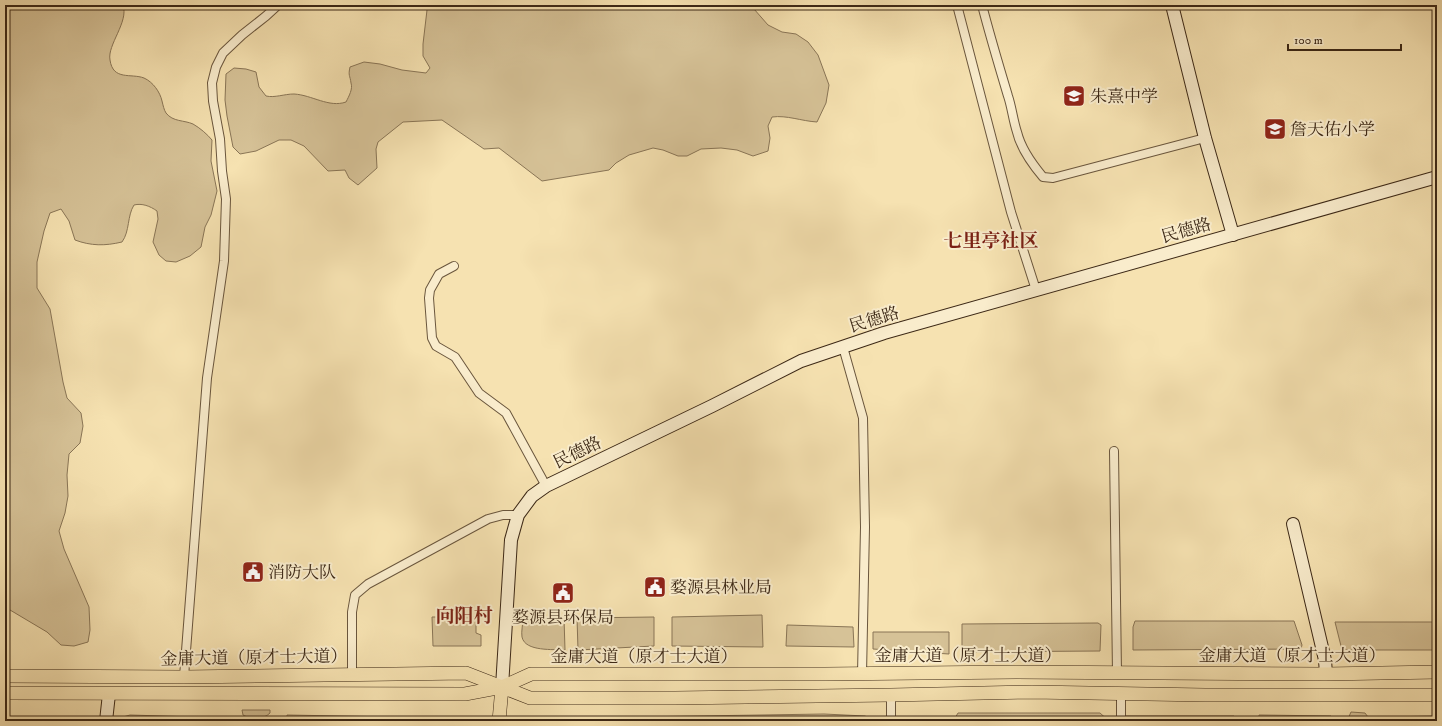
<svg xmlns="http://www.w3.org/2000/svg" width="1442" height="726" font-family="'IM FELL DW Pica','Noto Serif SC',serif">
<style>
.green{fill:#d6c297;stroke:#897556}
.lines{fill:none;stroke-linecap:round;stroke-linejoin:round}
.street-casing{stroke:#6a563d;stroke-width:10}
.secondary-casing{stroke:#3c2816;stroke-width:14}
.primary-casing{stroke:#3c2816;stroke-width:14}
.street{stroke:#f9eccc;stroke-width:8}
.secondary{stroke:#f9eccc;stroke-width:12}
.primary{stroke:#f6e2b1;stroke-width:13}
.labels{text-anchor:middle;stroke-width:4;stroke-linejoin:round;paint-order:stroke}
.poi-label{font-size:17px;fill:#3c2816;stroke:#f9eccc;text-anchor:start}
.street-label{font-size:17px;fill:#3c2816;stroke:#f9eccc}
.quarter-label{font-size:19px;font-weight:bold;fill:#7a1f14;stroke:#f9eccc}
</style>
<rect width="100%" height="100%" fill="#f6e2b1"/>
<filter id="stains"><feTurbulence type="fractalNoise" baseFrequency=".005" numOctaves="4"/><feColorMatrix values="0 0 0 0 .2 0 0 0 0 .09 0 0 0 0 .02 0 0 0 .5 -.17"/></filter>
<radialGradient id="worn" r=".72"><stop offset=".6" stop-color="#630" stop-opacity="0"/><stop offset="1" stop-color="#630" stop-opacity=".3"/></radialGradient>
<g class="green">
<path d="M5,5H123C129,22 107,45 110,60C113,81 131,73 144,78C153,82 160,92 162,101C163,105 164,110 166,113C173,122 184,120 193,124C200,128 207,134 212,140L211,161L217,191L211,215L205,227L201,247L190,256L176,262L166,261L159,255L153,242L158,219L157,211C150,206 142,203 134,205C127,216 130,231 122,242C105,246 91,246 75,240L69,221L61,209L50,213L44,231L37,262V288L50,309L63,382L67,398L81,413L83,426L80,443L69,454L67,475L68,496L65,513L59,531L64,549L89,607L90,630L88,642L74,646L61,645L47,632L5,607Z"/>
<path d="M424,5H753L754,9L768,25L782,32L796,34L808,42L818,55L829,85L826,103L817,122C801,121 787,115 772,117L768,126L770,138L768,151L753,156L737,150L721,148L701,149L687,156H678L663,150L653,148L629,155L616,163L609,170L542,181L499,148L484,149L442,120L403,122L378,142L376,149L377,168L358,185L349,178L345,170L328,171L304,146L291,140H279L256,151L240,154L233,147L227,116L225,100L226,74L234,68L246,69L256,72L259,87L266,96C275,98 284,94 294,94C312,95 329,108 346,102C349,96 353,89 351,83C350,75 348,76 350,67L364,62L380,64L402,70L426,73L430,68L423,56V44L427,10Z"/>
<polygon points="762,615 763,647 672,646 672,617"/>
<polygon points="432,617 476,617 476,633 481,635 481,646 433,646"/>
<polygon points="654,617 654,646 578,650 577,618"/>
<path d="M523,618H564L565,650C554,649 525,652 522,637C521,632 523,624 523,618Z"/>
<polygon points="1135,621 1294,621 1302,645 1301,649 1133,650 1133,627"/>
<polygon points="1335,622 1437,622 1437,650 1342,650"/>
<polygon points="1098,623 1101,625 1100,651 963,652 962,651 962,624"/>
<polygon points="787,625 853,627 854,647 786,646"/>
<polygon points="873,632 949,632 949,654 873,649"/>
<path d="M242,710H270V713C263,720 252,720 243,715Z"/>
<polygon points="1351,712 1365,713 1371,721 1347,721"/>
<polygon points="958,713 1100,713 1109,721 955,721 955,718"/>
<polygon points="824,714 865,716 869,718 871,721 538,721 572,718"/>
<polygon points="130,715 228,718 228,721 124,721 123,717"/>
<polygon points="287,715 394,717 394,721 287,721"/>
<polygon points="1259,715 1331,716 1335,721 1259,721"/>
<polygon points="1125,716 1234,716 1234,721 1123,721"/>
<polygon points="1437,716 1437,721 1386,721 1384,719 1384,717"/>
<polygon points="423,717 461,718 461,720 423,721"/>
</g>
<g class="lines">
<g class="street-casing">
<g id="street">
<polyline points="957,5 1011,212 1036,290"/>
<path d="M982,5C990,36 999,66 1008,96C1012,108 1013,120 1017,132C1021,149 1032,164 1043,177L1053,178L1205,138"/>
<polyline points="454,266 439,274 430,290 429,298 432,338 436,346 455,357 479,393 506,413 546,486"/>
<polyline points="843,347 863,418 865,527 862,674"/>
<polyline points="1114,451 1117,673"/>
<polyline points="352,674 352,612 355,595 368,584 488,519 503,515 518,515"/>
<polyline points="184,677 207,378 224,261 226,199 222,171 220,139 213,101 212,83 216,67 223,53 242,35 266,16 278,5"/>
<polyline points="891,721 891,695"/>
<polyline points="1121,721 1121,693"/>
</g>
</g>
<g class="secondary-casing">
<g id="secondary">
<polyline points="1172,5 1205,138 1233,235"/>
<polyline points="1293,524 1325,660 1326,674"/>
<polyline points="502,687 511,540 518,515 532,496 546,486 712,406 801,361 884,333 1437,177"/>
<polyline points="106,721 109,694"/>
</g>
</g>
<g class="primary-casing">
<g id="primary">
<polyline points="5,676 184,677 466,673 502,687 531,674 825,674 1016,672 1326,674 1437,672"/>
<polyline points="5,693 465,694 502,687 530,698 675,698 891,695 1032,692 1205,695 1437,695"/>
<polyline points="499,721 502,687"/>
</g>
</g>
<use href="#street" class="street"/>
<use href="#secondary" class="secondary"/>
<use href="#primary" class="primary"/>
</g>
<defs>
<g id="school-square" transform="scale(1.15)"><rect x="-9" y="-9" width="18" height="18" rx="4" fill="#8f2418" stroke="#f9eccc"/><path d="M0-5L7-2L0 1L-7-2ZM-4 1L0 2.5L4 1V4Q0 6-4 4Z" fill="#fff"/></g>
<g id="civic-square" transform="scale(1.15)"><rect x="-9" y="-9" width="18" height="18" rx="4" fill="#8f2418" stroke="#f9eccc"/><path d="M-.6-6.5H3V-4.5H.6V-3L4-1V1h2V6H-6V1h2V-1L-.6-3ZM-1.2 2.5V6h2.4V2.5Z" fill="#fff"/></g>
</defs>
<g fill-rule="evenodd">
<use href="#school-square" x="1074" y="96"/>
<use href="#school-square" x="1275" y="129"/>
<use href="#civic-square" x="253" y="572"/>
<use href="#civic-square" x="655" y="587"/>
<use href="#civic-square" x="563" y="593"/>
</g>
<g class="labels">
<g class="poi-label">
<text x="1090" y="102">朱熹中学</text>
<text x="1290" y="135">詹天佑小学</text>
<text x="268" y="578">消防大队</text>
<text x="670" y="593">婺源县林业局</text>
<text x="563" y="623" text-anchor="middle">婺源县环保局</text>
</g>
<g class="street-label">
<text transform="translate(1186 230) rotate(-16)" y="6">民德路</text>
<text transform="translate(874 319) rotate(-17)" y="6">民德路</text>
<text transform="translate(577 452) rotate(-26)" y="6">民德路</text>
<text x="968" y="661">金庸大道（原才士大道）</text>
<text x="1292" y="661">金庸大道（原才士大道）</text>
<text x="644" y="662">金庸大道（原才士大道）</text>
<text transform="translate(254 657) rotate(-1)" y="6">金庸大道（原才士大道）</text>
</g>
<g class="quarter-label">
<text x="991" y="247">七里亭社区</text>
<text x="464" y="622">向阳村</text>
</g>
</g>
<rect width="1442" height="726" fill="none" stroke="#f6e2b1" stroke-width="20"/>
<rect x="6" y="6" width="1430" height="714" fill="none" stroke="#3c2816" stroke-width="2"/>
<rect x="10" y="10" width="1422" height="706" fill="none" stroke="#3c2816"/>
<path d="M1288 44v6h113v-6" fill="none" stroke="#3c2816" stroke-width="2"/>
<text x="1294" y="44" font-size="12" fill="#3c2816" stroke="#f9eccc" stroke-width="3" paint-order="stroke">100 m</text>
<rect width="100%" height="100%" filter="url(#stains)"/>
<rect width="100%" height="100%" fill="url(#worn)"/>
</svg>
